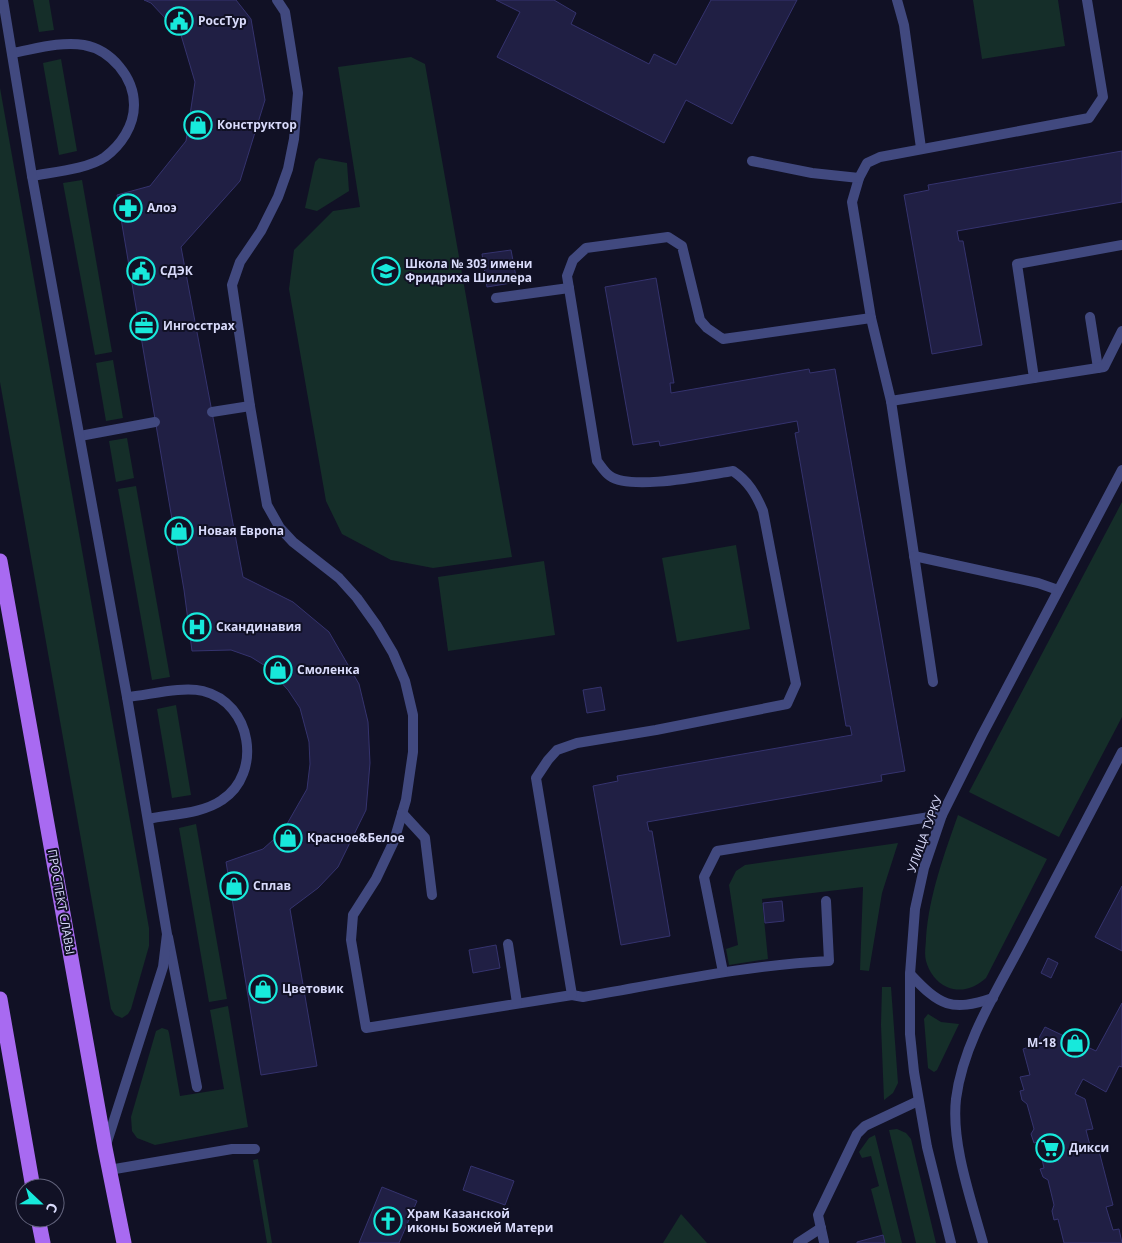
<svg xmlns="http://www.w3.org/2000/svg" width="1122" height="1243" font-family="'Open Sans',sans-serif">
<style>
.green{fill:#152e29}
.building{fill:#201f44;stroke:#35336e}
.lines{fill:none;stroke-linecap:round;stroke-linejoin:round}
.lane{stroke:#41497f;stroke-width:10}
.street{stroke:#41497f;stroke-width:10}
.primary{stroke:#a86af1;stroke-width:15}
.labels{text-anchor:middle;stroke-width:4;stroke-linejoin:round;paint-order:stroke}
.poi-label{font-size:12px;font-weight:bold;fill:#d9dbfb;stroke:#111125;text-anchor:start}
.street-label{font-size:12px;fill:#d9dbfb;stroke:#111125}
</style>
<rect width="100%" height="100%" fill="#111125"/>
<g class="green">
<polygon points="33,0 49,0 54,30 39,32"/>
<polygon points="973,0 1058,0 1065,46 982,59"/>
<polygon points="411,57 425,64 512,557 433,568 391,560 342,534 326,501 289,289 294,250 333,211 360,207 338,67"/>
<polygon points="61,59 77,151 59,155 43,63"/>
<polygon points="0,88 149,928 149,946 131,1009 128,1014 122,1018 115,1015 111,1009 0,382"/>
<polygon points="319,158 347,163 349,191 317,211 305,208 315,162"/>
<polygon points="82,180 112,352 95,355 63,183"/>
<polygon points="113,360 123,418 106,421 96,363"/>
<polygon points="127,438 134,478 116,482 109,441"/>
<polygon points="136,486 170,677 152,680 118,489"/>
<polygon points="1122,502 1122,717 1059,837 969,792"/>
<polygon points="736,545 750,629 677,642 662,558"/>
<polygon points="544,561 555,635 448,651 438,577"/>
<polygon points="176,705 191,795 172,798 157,709"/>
<path d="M958,815L1047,859L986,978C975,988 961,993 947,987C936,982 929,972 926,961C924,953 926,945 926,938C929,895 944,855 958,815Z"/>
<polygon points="196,824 227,999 209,1002 179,828"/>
<polygon points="898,843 882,893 869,971 860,970 863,887 762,899 768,959 729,965 726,949 738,945 729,885 736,871 745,865"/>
<polygon points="882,987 891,987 898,1083 893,1093 884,1100 881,1025"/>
<polygon points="228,1006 248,1127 155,1145 137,1138 132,1131 131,1117 156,1031 162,1028 168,1030 169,1033 180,1096 224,1089 210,1010"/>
<polygon points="928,1014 941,1022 959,1024 937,1070 934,1072 928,1068 924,1019"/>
<polygon points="897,1129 906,1133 911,1139 936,1243 916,1243 889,1130"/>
<polygon points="875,1135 902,1243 885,1243 871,1189 879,1186 871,1156 862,1158 859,1152 869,1138"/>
<polygon points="258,1159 272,1243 267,1243 253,1160"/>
<polygon points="681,1214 707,1243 663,1243"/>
</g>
<g class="building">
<polygon points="144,0 236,0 251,19 265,100 240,181 181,247 243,577 293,602 329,632 359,684 368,722 370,763 366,810 338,867 318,888 290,909 317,1066 261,1075 226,862 263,849 283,831 307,789 310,764 309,742 300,708 288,690 267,667 251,657 231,650 192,651 184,590 117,195 150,186 186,141 195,82 181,35 151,3"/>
<polygon points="496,0 554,0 576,13 571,24 649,64 654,54 676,65 711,0 797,0 732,124 686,100 664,143 497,57 520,12"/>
<polygon points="1122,151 1122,202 957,231 959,241 963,241 982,345 932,354 904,195 929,190 928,185"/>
<polygon points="511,250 517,282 487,287 482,254"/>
<polygon points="656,278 674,383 670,383 671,393 809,369 810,373 835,369 905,771 881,775 882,781 647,822 649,831 652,831 670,936 621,945 593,786 618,781 617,776 852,735 850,726 846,726 795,433 799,432 797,421 660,446 659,441 633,445 605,287"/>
<polygon points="601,687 605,710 587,713 583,690"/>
<polygon points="1122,886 1122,951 1095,937"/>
<polygon points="782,901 784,921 765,923 763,903"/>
<polygon points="496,945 500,968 473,973 469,950"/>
<polygon points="1048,958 1058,963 1051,978 1041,973"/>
<polygon points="1122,1003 1122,1067 1119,1066 1106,1092 1083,1079 1075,1094 1085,1099 1093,1129 1086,1130 1092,1153 1099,1151 1113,1205 1106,1207 1113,1230 1119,1229 1122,1243 1064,1243 1058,1219 1054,1220 1052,1211 1054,1205 1048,1180 1043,1177 1040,1169 1044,1168 1038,1142 1034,1143 1031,1134 1034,1129 1027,1104 1022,1100 1020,1091 1024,1090 1020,1077 1030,1075 1023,1049 1035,1045 1045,1027 1096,1051"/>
<polygon points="471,1166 514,1181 505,1205 463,1190"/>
<polygon points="382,1187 417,1201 399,1243 359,1243"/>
<polygon points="883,1235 885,1243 857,1243 857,1242"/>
</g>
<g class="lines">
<g class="lane">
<path d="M277,0L285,12L298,93L294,139L288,169L278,197L261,231L240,262L232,285L250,406L267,505L280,528L293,542L339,578L357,598L377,626L393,653L405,681L413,715V752L406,800L394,841L376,879L353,915L351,940L366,1028L572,995L583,997C665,983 746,965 829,961L826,901"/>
<polyline points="897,0 904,25 921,148"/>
<polyline points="1087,0 1103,97 1089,118 880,157 867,163 859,178 852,202 871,318 891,401 1034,378 1017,264 1122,245"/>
<path d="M12,53C35,49 61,41 84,45C111,50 134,77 134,105C134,126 121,145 105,157C88,169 53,172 32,176"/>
<polyline points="752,161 812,173 859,178"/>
<polyline points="496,298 569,288"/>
<polyline points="1090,317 1098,368"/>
<polyline points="1034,378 1104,367 1122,331"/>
<polyline points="891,401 933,682"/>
<polyline points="212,412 250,406"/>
<polyline points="80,436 155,422"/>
<polyline points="914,556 1038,583 1058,590"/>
<path d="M127,697C149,695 182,686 203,691C252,703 263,773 222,800C202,814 171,814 148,819"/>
<polyline points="402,813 425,838 432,895"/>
<polyline points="168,937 197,1087"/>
<polyline points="508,944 517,1003"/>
<polyline points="723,972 704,877 717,851 942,815"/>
<path d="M572,995L536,778L548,760L557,750L577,743L656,730L787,704L796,684L763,511C756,494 748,481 733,471C706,475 631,491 610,476C605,473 601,466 597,461L567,276L573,260L586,248L668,237L682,246L700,320L707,328L723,339L871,318"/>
<polyline points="109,1170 232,1149 255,1149"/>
<polyline points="824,1242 818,1215 857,1134 865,1126 918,1101"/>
<polyline points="798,1243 821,1228"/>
</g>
<g class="street">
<polyline points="3,0 32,176 127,697 167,934 163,967 106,1145"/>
<path d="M910,974C940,1006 951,1012 993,998"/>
<polyline points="951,1243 927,1147 914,1072 910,1034 910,974 915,909 924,868 942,815 982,735 1122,470"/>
<path d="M983,1243C971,1199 951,1144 956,1099C963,1043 998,989 1024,939C1057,877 1089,814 1122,752"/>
</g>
<g class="primary">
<polyline points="0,561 105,1148 124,1243"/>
<polyline points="0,999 33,1188"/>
<polyline points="38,1218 43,1243"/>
</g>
</g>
<defs>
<g id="civic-ring" transform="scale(1.4375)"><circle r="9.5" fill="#111125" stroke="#17e9db" stroke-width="1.5"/><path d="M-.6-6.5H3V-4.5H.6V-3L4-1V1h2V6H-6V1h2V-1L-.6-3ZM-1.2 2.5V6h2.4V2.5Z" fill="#17e9db"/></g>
<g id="shop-ring" transform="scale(1.4375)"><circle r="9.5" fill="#111125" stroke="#17e9db" stroke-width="1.5"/><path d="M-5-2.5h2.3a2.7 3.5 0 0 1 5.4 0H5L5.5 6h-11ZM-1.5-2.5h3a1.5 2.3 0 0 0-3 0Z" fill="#17e9db"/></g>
<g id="pharmacy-ring" transform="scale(1.4375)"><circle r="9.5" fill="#111125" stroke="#17e9db" stroke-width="1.5"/><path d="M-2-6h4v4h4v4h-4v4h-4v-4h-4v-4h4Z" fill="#17e9db"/></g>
<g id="school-ring" transform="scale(1.4375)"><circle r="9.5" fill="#111125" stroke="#17e9db" stroke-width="1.5"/><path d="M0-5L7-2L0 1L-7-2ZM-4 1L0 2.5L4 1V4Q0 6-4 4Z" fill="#17e9db"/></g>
<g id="office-ring" transform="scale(1.4375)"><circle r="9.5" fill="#111125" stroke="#17e9db" stroke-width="1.5"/><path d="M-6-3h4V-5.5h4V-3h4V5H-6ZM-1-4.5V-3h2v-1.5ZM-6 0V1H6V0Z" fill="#17e9db"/></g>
<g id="hospital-ring" transform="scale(1.4375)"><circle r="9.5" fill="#111125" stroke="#17e9db" stroke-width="1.5"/><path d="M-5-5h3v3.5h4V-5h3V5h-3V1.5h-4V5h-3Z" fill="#17e9db"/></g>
<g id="supermarket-ring" transform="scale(1.4375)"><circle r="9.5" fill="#111125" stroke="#17e9db" stroke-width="1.5"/><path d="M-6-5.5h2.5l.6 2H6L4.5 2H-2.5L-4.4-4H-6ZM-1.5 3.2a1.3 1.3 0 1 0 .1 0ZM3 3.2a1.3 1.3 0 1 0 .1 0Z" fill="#17e9db"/></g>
<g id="church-ring" transform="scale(1.4375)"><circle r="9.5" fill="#111125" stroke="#17e9db" stroke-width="1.5"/><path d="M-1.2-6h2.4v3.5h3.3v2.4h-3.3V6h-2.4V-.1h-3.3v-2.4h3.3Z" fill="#17e9db"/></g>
</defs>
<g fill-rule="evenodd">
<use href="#civic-ring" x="179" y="21"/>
<use href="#shop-ring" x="198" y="125"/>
<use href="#pharmacy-ring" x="128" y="208"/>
<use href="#civic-ring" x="141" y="271"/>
<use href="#school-ring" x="386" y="271"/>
<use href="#office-ring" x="144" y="326"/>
<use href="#shop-ring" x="179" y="531"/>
<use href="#hospital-ring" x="197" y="627"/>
<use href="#shop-ring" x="278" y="670"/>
<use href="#shop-ring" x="288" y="838"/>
<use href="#shop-ring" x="234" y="886"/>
<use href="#shop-ring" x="263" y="989"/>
<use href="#shop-ring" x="1075" y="1043"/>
<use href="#supermarket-ring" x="1050" y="1148"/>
<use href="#church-ring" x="388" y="1221"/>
</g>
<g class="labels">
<g class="poi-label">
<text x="198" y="25">РоссТур</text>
<text x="217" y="129">Конструктор</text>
<text x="147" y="212">Алоэ</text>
<text x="405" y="268">Школа № 303 имени<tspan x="405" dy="14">Фридриха Шиллера</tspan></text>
<text x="160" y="275">СДЭК</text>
<text x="163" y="330">Ингосстрах</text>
<text x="198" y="535">Новая Европа</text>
<text x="216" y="631">Скандинавия</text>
<text x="297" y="674">Смоленка</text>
<text x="307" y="842">Красное&amp;Белое</text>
<text x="253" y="890">Сплав</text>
<text x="282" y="993">Цветовик</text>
<text x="1056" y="1047" text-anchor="end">M-18</text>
<text x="1069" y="1152">Дикси</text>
<text x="407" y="1218">Храм Казанской<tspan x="407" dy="14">иконы Божией Матери</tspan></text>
</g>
<g class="street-label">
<text transform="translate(925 834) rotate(-70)" y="4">УЛИЦА ТУРКУ</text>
<text transform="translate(61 902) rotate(80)" y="4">ПРОСПЕКТ СЛАВЫ</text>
</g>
</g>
<g transform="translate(40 1203) rotate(112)"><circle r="24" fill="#111125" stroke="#61627b"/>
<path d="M0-4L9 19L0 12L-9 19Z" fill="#17e9db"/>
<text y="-8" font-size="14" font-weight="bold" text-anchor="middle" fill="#d9dbfb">С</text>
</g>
</svg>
